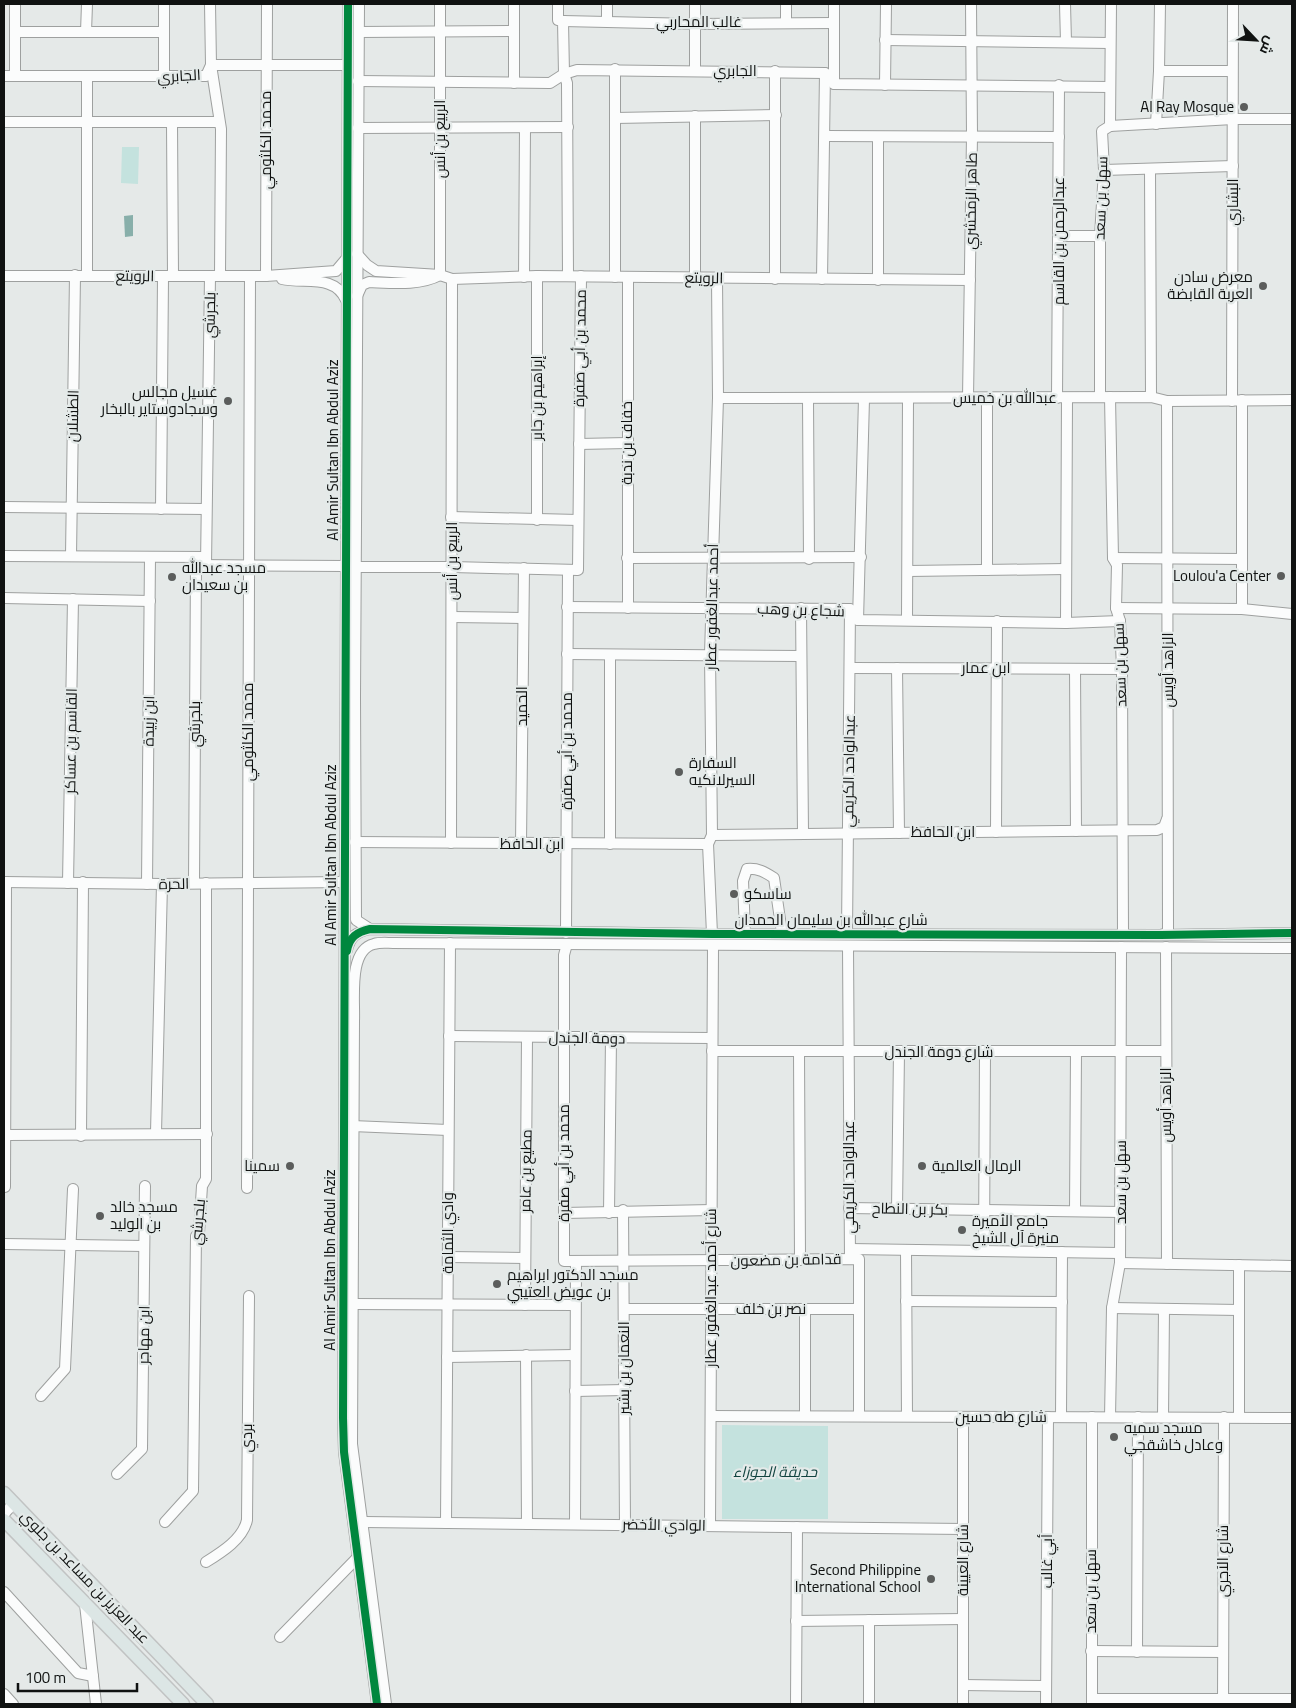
<svg xmlns="http://www.w3.org/2000/svg" width="1296" height="1708" font-family="Georgia,Cairo,serif">
<style>
.green{fill:#c4e2de}
.water{fill:#88afaa}
.lines{fill:none;stroke-linecap:round;stroke-linejoin:round}
.minor-casing{stroke:#9ea09f;stroke-width:12}
.major-casing{stroke:#c1c3c3;stroke-width:15}
.minor{stroke:#fbfcfc;stroke-width:10}
.major{stroke:#dce6e5;stroke-width:12}
.cycleway-casing{stroke:#e4eae9;stroke-width:11}
.cycleway{stroke:#00873e;stroke-width:8}
.poi-dot{fill:#5b5d5c;stroke:#e4eae9;stroke-width:2}
.labels{text-anchor:middle;stroke-width:4.5;stroke-linejoin:round;paint-order:stroke}
.street-label{font-size:15px;fill:#101211;stroke:#e4eae9}
.poi-label{font-size:15px;fill:#101211;stroke:#e4eae9;text-anchor:start}
.park-label{font-size:15px;font-style:italic;fill:#11433f;stroke:#e4eae9}
</style>
<rect width="100%" height="100%" fill="#e5e9e8"/>
<g class="green">
<polygon points="122,147 139,147 138,184 121,183"/>
<polygon points="722,1425 828,1426 828,1519 722,1519"/>
</g>
<polygon class="water" points="133,215 133,236 125,237 124,216"/>
<g class="lines">
<g class="minor-casing">
<g id="minor">
<polyline points="15,4 15,76"/>
<polyline points="210,4 211,65 221,129 220,275"/>
<polyline points="348,4 343,1418 344,1452 377,1704"/>
<polyline points="359,4 355,698 356,920 370,929"/>
<polyline points="514,4 514,83"/>
<polyline points="558,4 558,20 563,21 564,74 567,83 568,276"/>
<polyline points="834,4 834,84"/>
<polyline points="1065,4 1066,42"/>
<polyline points="607,20 607,4"/>
<polyline points="563,21 695,24 834,23"/>
<polyline points="786,22 786,4"/>
<polyline points="16,32 163,32"/>
<polyline points="86,32 87,4"/>
<polyline points="359,32 514,31"/>
<polyline points="885,40 1110,43"/>
<polyline points="615,69 615,277"/>
<polyline points="695,71 695,4"/>
<polyline points="1159,71 1232,71"/>
<polyline points="4,76 206,76 211,65 348,65"/>
<polyline points="87,77 87,275"/>
<polyline points="164,77 164,4"/>
<polyline points="358,81 550,83 564,74 577,70 825,73 834,84 1109,87"/>
<polyline points="885,85 886,4"/>
<polyline points="695,116 695,278"/>
<polyline points="615,118 776,115"/>
<polyline points="4,122 219,122"/>
<polyline points="172,123 173,276"/>
<polyline points="1156,124 1159,71 1160,4"/>
<polyline points="1110,126 1233,119 1292,119"/>
<polyline points="1110,126 1111,4"/>
<polyline points="358,128 568,127"/>
<polyline points="825,136 1059,137"/>
<polyline points="1150,169 1151,397"/>
<polyline points="1104,170 1233,166"/>
<polyline points="1060,236 1100,236"/>
<polyline points="357,254 367,265 376,271 440,275 452,279 537,276 970,280"/>
<polyline points="440,275 440,4"/>
<polyline points="4,276 266,276 336,271 347,258"/>
<polyline points="266,276 267,4"/>
<polyline points="524,277 525,128"/>
<path d="M282,279C305,284 335,274 346,300"/>
<polyline points="775,279 775,71"/>
<polyline points="822,279 825,73"/>
<polyline points="878,280 878,137"/>
<path d="M357,296L362,285L369,282C393,283 419,286 440,275"/>
<polyline points="1100,397 1100,236 1104,170 1102,131 1110,126"/>
<polyline points="1110,397 1113,558 1117,565 1116,608 1120,621 1122,669 1123,934"/>
<polyline points="718,398 1151,397 1167,401 1292,400"/>
<polyline points="968,398 972,136 971,4"/>
<polyline points="1057,398 1059,85"/>
<polyline points="808,399 809,559"/>
<polyline points="987,399 987,570"/>
<polyline points="1242,400 1242,609"/>
<polyline points="1232,401 1233,4"/>
<polyline points="579,444 627,443"/>
<polyline points="4,507 206,509"/>
<polyline points="161,509 163,277"/>
<polyline points="451,517 578,520"/>
<polyline points="537,520 537,276"/>
<polyline points="4,556 205,557"/>
<polyline points="71,556 75,275"/>
<polyline points="627,558 861,557"/>
<polyline points="1113,558 1242,559"/>
<polyline points="206,565 210,276"/>
<polyline points="356,567 452,567 578,570 581,276"/>
<polyline points="908,571 1066,569"/>
<polyline points="4,598 150,601"/>
<polyline points="567,607 850,609 858,620 1066,623 1120,621"/>
<polyline points="628,608 628,277"/>
<polyline points="801,608 803,833"/>
<polyline points="1116,608 1242,609 1292,614"/>
<polyline points="452,617 522,618"/>
<polyline points="858,620 864,399"/>
<polyline points="907,620 908,399"/>
<polyline points="1066,623 1067,398"/>
<polyline points="567,654 800,656"/>
<polyline points="850,668 1122,669"/>
<polyline points="897,668 899,833"/>
<polyline points="1075,669 1076,831"/>
<polyline points="996,832 997,621"/>
<polyline points="712,835 1157,830 1164,827 1167,819"/>
<polyline points="355,842 708,844"/>
<polyline points="451,843 452,279"/>
<polyline points="521,844 524,568"/>
<polyline points="610,844 610,656"/>
<polyline points="4,882 162,884 345,882"/>
<polyline points="68,883 73,599"/>
<polyline points="194,883 196,565 346,566"/>
<polyline points="147,884 150,557"/>
<polyline points="566,933 568,570"/>
<path d="M745,933L743,881L747,869C758,868 765,872 774,878L782,933"/>
<polyline points="847,933 850,609"/>
<polyline points="712,934 708,844 712,835 710,654 718,398 717,278"/>
<polyline points="1161,935 1167,933 1168,929 1167,401"/>
<polyline points="567,944 564,955 564,1261 859,1259 859,1416"/>
<polyline points="848,946 850,1259"/>
<polyline points="1166,947 1167,1264"/>
<path d="M347,950C350,936 357,932 370,929L712,934L1161,935L1292,933"/>
<polyline points="449,1036 712,1038"/>
<polyline points="712,1051 1166,1051"/>
<polyline points="799,1051 800,1260"/>
<polyline points="352,1126 448,1130"/>
<polyline points="156,1133 162,884"/>
<polyline points="6,1135 207,1134"/>
<polyline points="81,1136 83,882"/>
<polyline points="5,1187 6,882"/>
<polyline points="247,1188 250,276"/>
<polyline points="849,1208 1121,1212"/>
<polyline points="897,1209 899,1052"/>
<polyline points="623,1210 625,1525"/>
<polyline points="1075,1211 1076,1051"/>
<polyline points="564,1213 712,1210"/>
<polyline points="609,1213 611,1038"/>
<polyline points="4,1244 144,1246"/>
<polyline points="850,1249 1120,1253"/>
<polyline points="906,1250 907,1416"/>
<polyline points="984,1251 985,1052"/>
<polyline points="448,1257 525,1258"/>
<polyline points="1120,1263 1292,1266"/>
<polyline points="906,1301 1062,1302"/>
<polyline points="353,1304 575,1305"/>
<polyline points="525,1305 527,1037"/>
<polyline points="1112,1308 1239,1310"/>
<polyline points="624,1309 859,1309"/>
<polyline points="805,1309 805,1416"/>
<polyline points="526,1355 527,1524"/>
<polyline points="447,1357 575,1355"/>
<polyline points="575,1391 624,1390"/>
<polyline points="41,1396 65,1369 73,1189"/>
<polyline points="711,1416 1292,1418"/>
<polyline points="1061,1417 1062,1252"/>
<polyline points="1110,1417 1112,1308 1120,1263 1121,947"/>
<polyline points="1163,1417 1164,1309"/>
<polyline points="1239,1417 1239,1265"/>
<polyline points="117,1474 142,1449 145,1186"/>
<polyline points="4,1514 14,1503"/>
<polyline points="165,1522 193,1491 196,1236 199,1233 202,1186 206,1179 206,883"/>
<polyline points="364,1522 964,1529"/>
<polyline points="446,1523 450,943"/>
<polyline points="575,1524 576,1261"/>
<polyline points="710,1526 713,946"/>
<path d="M206,1562C222,1552 243,1539 247,1520L249,1296"/>
<polyline points="4,1592 78,1673 93,1676"/>
<polyline points="85,1604 96,1704"/>
<polyline points="869,1620 869,1704"/>
<polyline points="796,1621 963,1619"/>
<polyline points="280,1637 357,1558"/>
<polyline points="1091,1651 1223,1652"/>
<polyline points="1137,1652 1138,1417"/>
<polyline points="963,1685 1046,1686"/>
<polyline points="4,1694 13,1704"/>
<polyline points="1092,1699 1292,1699"/>
<path d="M386,1704L352,1444L354,1021C355,999 348,950 374,944C380,942 387,943 393,943L1292,948"/>
<polyline points="796,1704 797,1527"/>
<polyline points="963,1704 963,1417"/>
<polyline points="1046,1704 1048,1417"/>
<polyline points="1092,1704 1092,1417"/>
<polyline points="1223,1704 1224,1417"/>
</g>
</g>
<g class="major-casing">
<g id="major">
<polyline points="4,1493 207,1704"/>
<polyline points="4,1520 183,1704"/>
</g>
</g>
<use href="#minor" class="minor"/>
<use href="#major" class="major"/>
<g class="cycleway-casing">
<g id="cycleway">
<polyline points="348,4 343,1418 344,1452 377,1704"/>
<path d="M347,951C349,937 357,932 370,929L712,934L1161,935L1292,933"/>
</g>
</g>
<use href="#cycleway" class="cycleway"/>
</g>
<g class="poi-dot">
<circle cx="1244" cy="107" r="5"/>
<circle cx="1263" cy="286" r="5"/>
<circle cx="228" cy="401" r="5"/>
<circle cx="1281" cy="576" r="5"/>
<circle cx="172" cy="577" r="5"/>
<circle cx="679" cy="772" r="5"/>
<circle cx="734" cy="894" r="5"/>
<circle cx="290" cy="1166" r="5"/>
<circle cx="922" cy="1166" r="5"/>
<circle cx="100" cy="1216" r="5"/>
<circle cx="962" cy="1230" r="5"/>
<circle cx="497" cy="1284" r="5"/>
<circle cx="1114" cy="1437" r="5"/>
<circle cx="931" cy="1579" r="5"/>
</g>
<g class="labels">
<g class="street-label">
<text x="699" y="27">غالب المحاربي</text>
<text x="735" y="76">الجابري</text>
<text transform="translate(179 76) rotate(-3)" y="5">الجابري</text>
<text transform="translate(440 139) rotate(-90)" y="5">الربيع بن أنس</text>
<text transform="translate(266 140) rotate(-90)" y="5">محمد الكلثومي</text>
<text transform="translate(1101 198) rotate(-88)" y="5">سهل بن سعد</text>
<text transform="translate(971 201) rotate(-89)" y="5">طاهر الزمخشري</text>
<text transform="translate(1233 202) rotate(-90)" y="5">البشاري</text>
<text transform="translate(1059 241) rotate(-90)" y="5">عبدالرحمن بن القاسم</text>
<text transform="translate(135 276) rotate(1)" y="5">الرويتع</text>
<text transform="translate(704 278) rotate(1)" y="5">الرويتع</text>
<text transform="translate(210 315) rotate(-89)" y="5">بلجرشي</text>
<text transform="translate(580 348) rotate(-89)" y="5">محمد بن أبي صفرة</text>
<text transform="translate(537 398) rotate(-90)" y="5">إبراهيم بن جابر</text>
<text x="1005" y="403">عبدالله بن خميس</text>
<text transform="translate(73 416) rotate(-89)" y="5">الطشلان</text>
<text transform="translate(627 443) rotate(-90)" y="5">خفاف بن ندبة</text>
<text transform="translate(333 450) rotate(-90)" y="5">Al Amir Sultan Ibn Abdul Aziz</text>
<text transform="translate(452 561) rotate(-90)" y="5">الربيع بن أنس</text>
<text transform="translate(712 607) rotate(-89)" y="5">أحمد عبدالغفور عطار</text>
<text transform="translate(801 610) rotate(2)" y="5">شجاع بن وهب</text>
<text transform="translate(1120 665) rotate(-92)" y="5">سهل بن سعد</text>
<text x="986" y="673">ابن عمار</text>
<text transform="translate(1168 670) rotate(-90)" y="5">الزاهد أويس</text>
<text transform="translate(522 706) rotate(-90)" y="5">الحميد</text>
<text transform="translate(149 721) rotate(-89)" y="5">ابن زبيدة</text>
<text transform="translate(195 724) rotate(-90)" y="5">بلجرشي</text>
<text transform="translate(248 732) rotate(-90)" y="5">محمد الكلثومي</text>
<text transform="translate(71 741) rotate(-89)" y="5">القاسم بن عساكر</text>
<text transform="translate(567 751) rotate(-90)" y="5">محمد بن أبي صفرة</text>
<text transform="translate(849 771) rotate(-89)" y="5">عبدالواحد الكريمي</text>
<text x="943" y="837">ابن الحافظ</text>
<text x="532" y="849">ابن الحافظ</text>
<text transform="translate(331 855) rotate(-90)" y="5">Al Amir Sultan Ibn Abdul Aziz</text>
<text transform="translate(174 884) rotate(-1)" y="5">الحرة</text>
<text x="831" y="925">شارع عبدالله بن سليمان الحمدان</text>
<text transform="translate(587 1038) rotate(1)" y="5">دومة الجندل</text>
<text x="939" y="1057">شارع دومة الجندل</text>
<text transform="translate(1166 1105) rotate(-90)" y="5">الزاهد أويس</text>
<text transform="translate(564 1163) rotate(-90)" y="5">محمد بن أبي صفرة</text>
<text transform="translate(526 1171) rotate(-89)" y="5">مطيع بن عامر</text>
<text transform="translate(849 1177) rotate(-90)" y="5">عبدالواحد الكريمي</text>
<text transform="translate(1121 1182) rotate(-90)" y="5">سهل بن سعد</text>
<text transform="translate(910 1209) rotate(1)" y="5">بكر بن النطاح</text>
<text transform="translate(198 1222) rotate(-85)" y="5">بلجرشي</text>
<text transform="translate(448 1233) rotate(-90)" y="5">وادي الثمامة</text>
<text transform="translate(330 1260) rotate(-90)" y="5">Al Amir Sultan Ibn Abdul Aziz</text>
<text transform="translate(786 1260) rotate(-1)" y="5">قدامة بن مضعون</text>
<text transform="translate(711 1288) rotate(-90)" y="5">شارع أحمد عبدالغفور عطار</text>
<text x="771" y="1314">نصر بن خلف</text>
<text transform="translate(144 1335) rotate(-89)" y="5">ابن مهاجر</text>
<text transform="translate(624 1368) rotate(-90)" y="5">النعمان بن بشير</text>
<text x="1001" y="1422">شارع طه حسين</text>
<text transform="translate(247 1438) rotate(-90)" y="5">بردي</text>
<text transform="translate(664 1525) rotate(1)" y="5">الوادي الأخضر</text>
<text transform="translate(963 1560) rotate(-90)" y="5">شارع العيينة</text>
<text transform="translate(1047 1561) rotate(-90)" y="5">أبي غالب</text>
<text transform="translate(1223 1561) rotate(-90)" y="5">شارع الآجري</text>
<text transform="translate(85 1577) rotate(46)" y="5">عبد العزيز بن مساعد بن جلوي</text>
<text transform="translate(1091 1591) rotate(-90)" y="5">سهل بن سعد</text>
</g>
<g class="poi-label">
<text x="1234" y="112" text-anchor="end">Al Ray Mosque</text>
<text x="1253" y="282" text-anchor="end">معرض سادن<tspan x="1253" dy="17">العربة القابضة</tspan></text>
<text x="218" y="397" text-anchor="end">غسيل مجالس<tspan x="218" dy="17">وسجادوستاير بالبخار</tspan></text>
<text x="182" y="573">مسجد عبدالله<tspan x="182" dy="17">بن سعيدان</tspan></text>
<text x="1271" y="581" text-anchor="end">Loulou'a Center</text>
<text x="689" y="768">السفارة<tspan x="689" dy="17">السيرلانكيه</tspan></text>
<text x="744" y="899">ساسكو</text>
<text x="280" y="1171" text-anchor="end">سمينا</text>
<text x="932" y="1171">الرمال العالمية</text>
<text x="110" y="1212">مسجد خالد<tspan x="110" dy="17">بن الوليد</tspan></text>
<text x="972" y="1226">جامع الأميرة<tspan x="972" dy="17">منيرة آل الشيخ</tspan></text>
<text x="507" y="1280">مسجد الدكتور ابراهيم<tspan x="507" dy="17">بن عويض العتيبي</tspan></text>
<text x="1124" y="1433">مسجد سميه<tspan x="1124" dy="17">وعادل خاشقجي</tspan></text>
<text x="921" y="1575" text-anchor="end">Second Philippine<tspan x="921" dy="17">International School</tspan></text>
</g>
<g class="park-label">
<text x="775" y="1477">حديقة الجوزاء</text>
</g>
</g>
<rect width="1296" height="1708" fill="none" stroke="#101211" stroke-width="10"/>
<g transform="translate(1256 40) rotate(115)" stroke="#e4eae9" stroke-width="4" paint-order="stroke">
<path d="M0-4L9 19L0 12L-9 19Z" fill="#101211"/>
<text y="-8" font-size="14" font-weight="bold" text-anchor="middle" fill="#101211">ش</text>
</g>
<path d="M18 1683v8h119v-8" fill="none" stroke="#101211" stroke-width="2.5"/>
<text x="25" y="1683" font-size="15" fill="#101211" stroke="#e4eae9" stroke-width="4" paint-order="stroke">100 m</text>
</svg>
